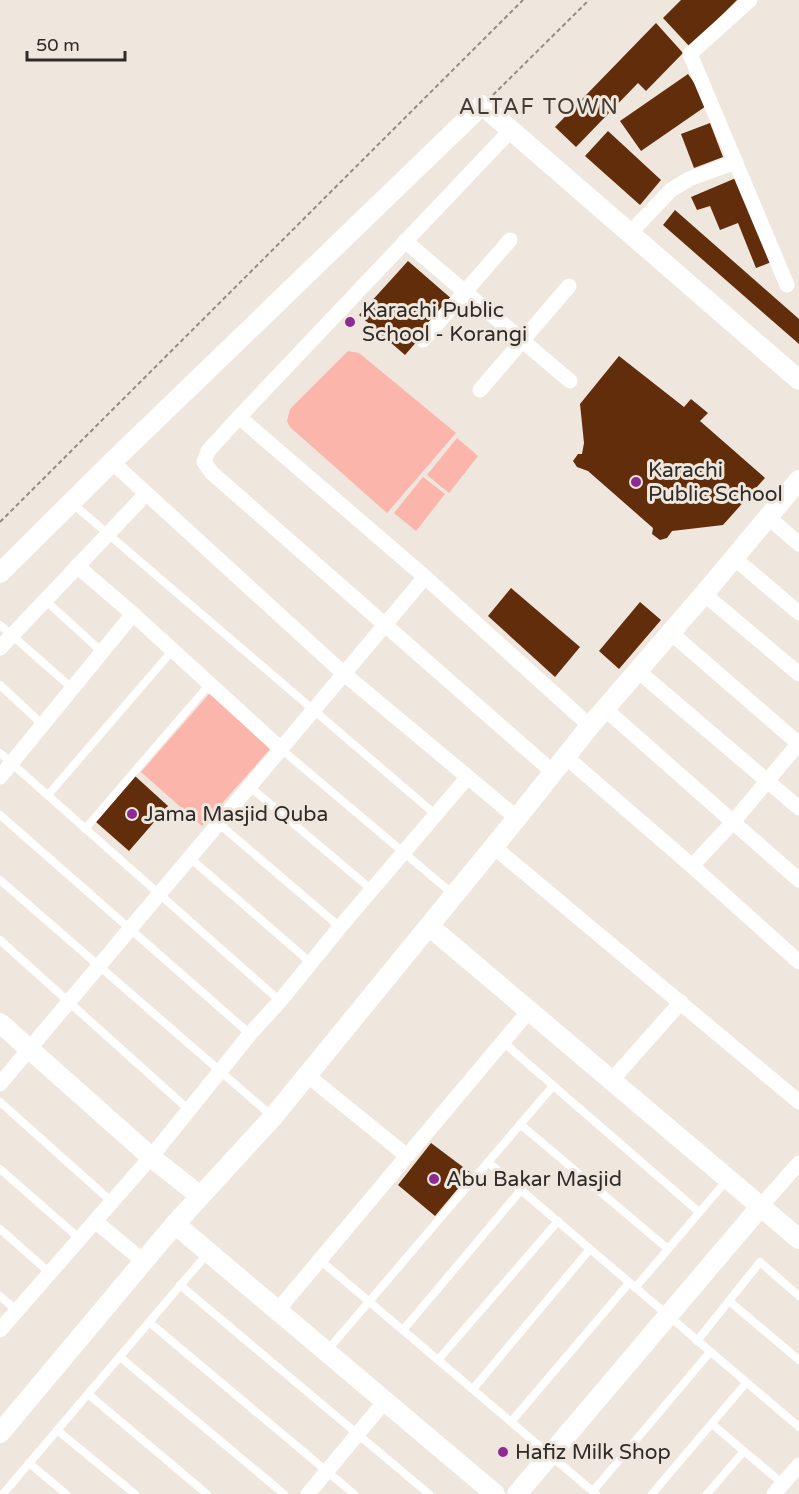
<svg xmlns="http://www.w3.org/2000/svg" width="799" height="1494" font-family="'Varela Round',sans-serif">
<style>
.green{fill:#fbb5aa}
.building{fill:#612d0b}
.lines{fill:none;stroke-linecap:round;stroke-linejoin:round}
.path{stroke:#928c86;stroke-width:2;stroke-dasharray:4.5 3;stroke-linecap:butt}
.service{stroke:#fff;stroke-width:8}
.minor{stroke:#fff;stroke-width:15}
.tertiary{stroke:#fff;stroke-width:20}
.poi-dot{fill:#8e2b92;stroke:#efe6dd;stroke-width:2}
.labels{text-anchor:middle;stroke-width:6;stroke-linejoin:round;paint-order:stroke}
.poi-label{font-size:21px;fill:#2e2a27;stroke:#efe6dd;text-anchor:start}
.neighbourhood-label{font-size:22px;letter-spacing:1.5px;fill:#433d35;stroke:#efe6dd}
</style>
<rect width="100%" height="100%" fill="#efe6dd"/>
<g class="green">
<polygon points="348,351 359,353 456,433 387,513 290,427 287,421 290,409"/>
<polygon points="457,438 478,456 449,493 427,475"/>
<polygon points="423,477 445,494 416,531 394,513"/>
<polygon points="210,693 271,748 202,826 141,772"/>
</g>
<g class="building">
<polygon points="681,0 737,0 690,47 663,18"/>
<polygon points="656,23 683,53 646,91 638,83 576,147 555,127"/>
<polygon points="688,74 709,104 641,151 620,121"/>
<polygon points="710,123 723,157 694,168 681,134"/>
<polygon points="608,131 661,180 640,205 585,156"/>
<polygon points="736,178 774,261 756,268 738,223 720,230 710,206 697,210 691,197"/>
<polygon points="675,210 799,319 799,344 663,225"/>
<polygon points="408,261 453,300 405,355 359,315"/>
<polygon points="619,356 684,407 691,399 708,413 700,421 765,478 723,525 672,531 667,538 660,540 652,534 653,528 588,471 577,467 573,461 578,454 582,454 584,443 580,404"/>
<polygon points="511,588 580,647 555,677 488,616"/>
<polygon points="640,602 661,620 619,669 599,651"/>
<polygon points="135,776 168,806 129,851 96,822"/>
<polygon points="431,1143 471,1173 435,1216 398,1185"/>
</g>
<g class="lines">
<g class="path">
<polyline points="493,95 589,0"/>
<polyline points="0,522 523,0"/>
</g>
<g class="service">
<polyline points="73,504 436,815"/>
<polyline points="45,600 102,652"/>
<polyline points="0,625 72,688"/>
<polyline points="0,685 43,725"/>
<polyline points="281,749 454,895"/>
<polyline points="0,753 280,1001"/>
<polyline points="250,787 372,890"/>
<polyline points="48,795 172,651"/>
<polyline points="0,815 250,1034"/>
<polyline points="218,823 340,927"/>
<polyline points="85,829 209,685"/>
<polyline points="190,858 311,963"/>
<polyline points="0,880 273,1117"/>
<polyline points="0,940 189,1110"/>
<polyline points="503,1042 699,1212"/>
<polyline points="0,1102 112,1202"/>
<polyline points="520,1124 668,1249"/>
<polyline points="488,1162 799,1427"/>
<polyline points="0,1169 80,1239"/>
<polyline points="0,1229 50,1273"/>
<polyline points="320,1260 596,1494"/>
<polyline points="180,1285 429,1494"/>
<polyline points="635,1288 727,1180"/>
<polyline points="0,1296 17,1311"/>
<polyline points="729,1301 799,1360"/>
<polyline points="149,1322 354,1494"/>
<polyline points="403,1330 521,1190"/>
<polyline points="697,1341 760,1262 799,1296"/>
<polyline points="326,1352 553,1086"/>
<polyline points="120,1357 284,1494"/>
<polyline points="438,1360 558,1221"/>
<polyline points="473,1389 590,1249"/>
<polyline points="88,1394 207,1494"/>
<polyline points="511,1422 629,1283"/>
<polyline points="712,1424 783,1484"/>
<polyline points="57,1430 135,1494"/>
<polyline points="29,1463 66,1494"/>
<polyline points="593,1491 710,1352"/>
<polyline points="3,1494 207,1254"/>
<polyline points="652,1494 746,1383"/>
<polyline points="707,1494 744,1451"/>
</g>
<g class="minor">
<polyline points="750,0 690,54 787,285"/>
<polyline points="511,130 239,417 208,451 204,462 212,473 554,773"/>
<polyline points="630,233 671,190 689,179 736,162"/>
<polyline points="405,241 570,381"/>
<polyline points="423,340 510,240"/>
<polyline points="480,390 569,286"/>
<polyline points="239,417 425,577 590,726"/>
<polyline points="112,462 343,673 517,818"/>
<polyline points="768,517 799,544"/>
<polyline points="734,558 799,613"/>
<polyline points="77,566 133,614 281,749"/>
<polyline points="704,594 799,674"/>
<polyline points="671,633 799,744"/>
<polyline points="0,648 145,495"/>
<polyline points="638,671 799,808"/>
<polyline points="605,709 799,880"/>
<polyline points="566,757 692,866 799,962"/>
<polyline points="0,777 133,614"/>
<polyline points="494,847 799,1102"/>
<polyline points="692,866 733,822 799,743"/>
<polyline points="307,1075 407,1156"/>
<polyline points="611,1081 681,1002"/>
<polyline points="0,1084 425,577"/>
<polyline points="761,1206 799,1163"/>
<polyline points="95,1221 143,1261"/>
<polyline points="277,1311 528,1012"/>
<polyline points="0,1330 151,1157 250,1034 280,1001 340,927 467,778"/>
<polyline points="308,1494 385,1401"/>
<polyline points="774,1494 799,1465"/>
</g>
<g class="tertiary">
<polyline points="0,573 112,462 482,105 799,380"/>
<polyline points="429,926 799,1239"/>
<polyline points="0,1023 151,1157 200,1196"/>
<polyline points="175,1224 495,1494"/>
<polyline points="0,1433 175,1224 273,1117 517,818 590,726 704,594 799,480"/>
<polyline points="517,1494 761,1206"/>
</g>
</g>
<g class="poi-dot">
<circle cx="350" cy="322" r="6"/>
<circle cx="636" cy="482" r="6"/>
<circle cx="132" cy="814" r="6"/>
<circle cx="434" cy="1179" r="6"/>
<circle cx="503" cy="1452" r="6"/>
</g>
<g class="labels">
<g class="poi-label">
<text x="362" y="317">Karachi Public<tspan x="362" dy="24">School - Korangi</tspan></text>
<text x="648" y="477">Karachi<tspan x="648" dy="24">Public School</tspan></text>
<text x="144" y="821">Jama Masjid Quba</text>
<text x="446" y="1186">Abu Bakar Masjid</text>
<text x="515" y="1459">Hafiz Milk Shop</text>
</g>
<g class="neighbourhood-label">
<text x="539" y="114">ALTAF TOWN</text>
</g>
</g>
<path d="M27 51v9h98v-9" fill="none" stroke="#2e2a27" stroke-width="3"/>
<text x="36" y="51" font-size="18" fill="#2e2a27" stroke="#efe6dd" stroke-width="4.5" paint-order="stroke">50 m</text>
</svg>
